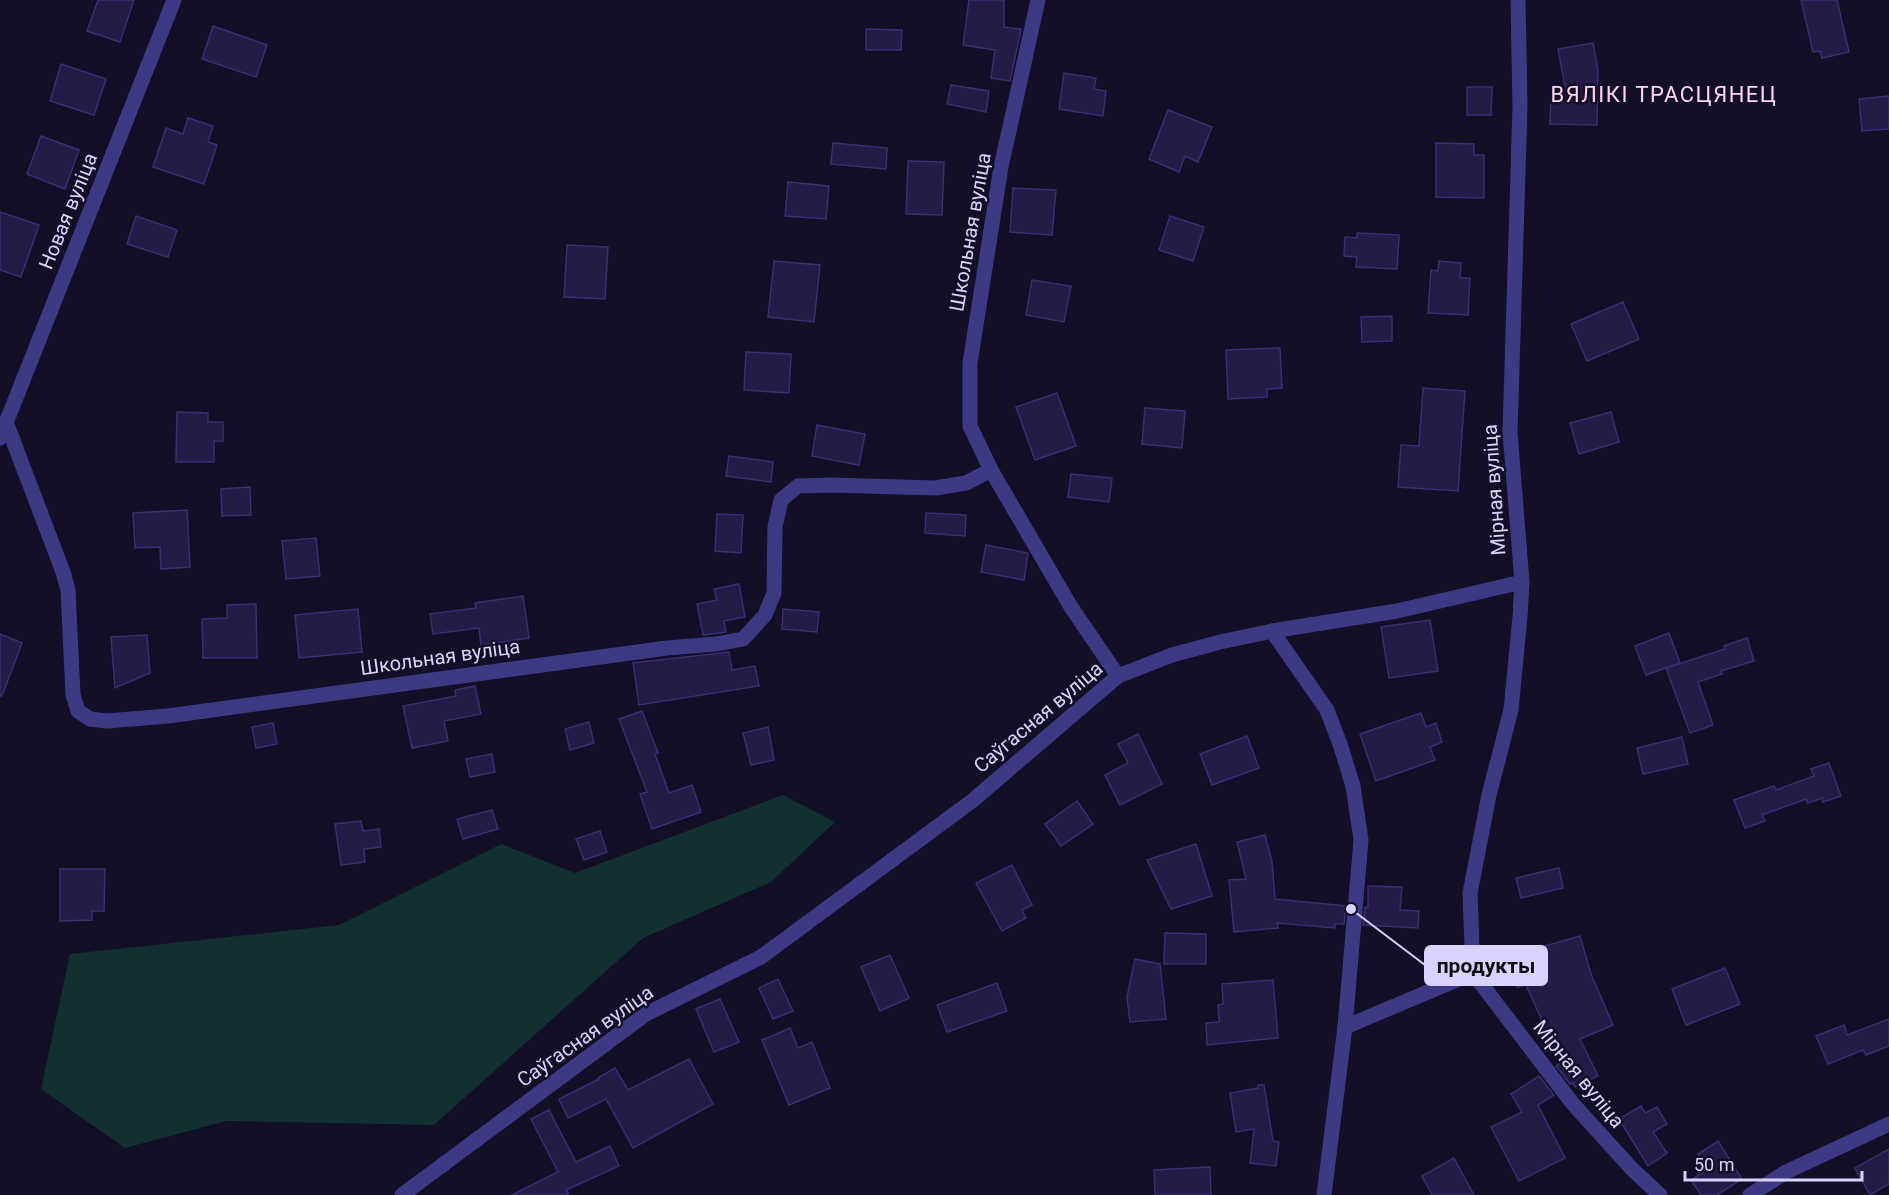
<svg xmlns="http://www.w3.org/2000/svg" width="1889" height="1195" font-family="Roboto,sans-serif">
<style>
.green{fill:#12302f}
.building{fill:#241b47;stroke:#3b2d73;stroke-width:1.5}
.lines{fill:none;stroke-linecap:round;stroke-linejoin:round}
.minor{stroke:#3d3a85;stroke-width:15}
.labels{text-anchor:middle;stroke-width:5;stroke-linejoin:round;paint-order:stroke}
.street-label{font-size:20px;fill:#d9d4ff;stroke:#130f26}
.quarter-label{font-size:22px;letter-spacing:1.5px;fill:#ffd6f0;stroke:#130f26}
.leader{fill:none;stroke:#d9d4ff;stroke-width:2}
.callout-dot{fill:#d9d4ff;stroke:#130f26;stroke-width:2}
.callout{fill:#d9d4ff;stroke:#d9d4ff;stroke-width:2}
.callout-label{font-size:21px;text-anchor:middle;font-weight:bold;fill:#111}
</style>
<rect width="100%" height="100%" fill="#130f26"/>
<polygon class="green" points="783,795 835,822 771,882 643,938 434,1125 226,1121 125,1148 41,1089 70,954 339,925 501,844 575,873"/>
<g class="building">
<polygon points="98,0 134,0 120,42 87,31"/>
<polygon points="969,0 1004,0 1004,27 1021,29 1010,81 991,78 995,50 963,45"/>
<polygon points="1801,0 1837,0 1849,52 1822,58 1820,51 1813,52"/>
<polygon points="213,26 267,45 256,77 202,59"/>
<polygon points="866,29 902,30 901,50 866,50"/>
<polygon points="1593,43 1598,69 1597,125 1550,124 1551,90 1566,91 1558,49"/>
<polygon points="61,64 106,79 94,115 50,101"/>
<polygon points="1064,73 1096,78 1094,89 1106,91 1103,116 1059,109"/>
<polygon points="951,85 989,91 986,112 947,104"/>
<polygon points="1467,87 1492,87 1491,115 1467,115"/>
<polygon points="1889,96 1889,129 1862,131 1859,99"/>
<polygon points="1168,110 1212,127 1198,162 1185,156 1179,172 1149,159"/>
<polygon points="188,118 213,126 208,142 217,145 204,184 153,167 166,128 183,134"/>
<polygon points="41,136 79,150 65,189 27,174"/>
<polygon points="833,143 887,148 886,169 831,164"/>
<polygon points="1436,143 1474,144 1474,155 1484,155 1484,198 1436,197"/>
<polygon points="908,161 944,162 942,215 906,214"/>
<polygon points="788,182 829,186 826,219 785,216"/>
<polygon points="1013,188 1056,190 1052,235 1010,232"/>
<polygon points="0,212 39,225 21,277 0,270"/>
<polygon points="136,216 177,230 168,257 127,244"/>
<polygon points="1170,216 1204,227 1193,261 1159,250"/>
<polygon points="1357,233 1399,235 1397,269 1356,267 1357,257 1344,256 1345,237 1357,238"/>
<polygon points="567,245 608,247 605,299 564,297"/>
<polygon points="774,261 820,265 814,322 768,317"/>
<polygon points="1439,261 1461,263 1460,278 1470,278 1468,315 1428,313 1431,270 1438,271"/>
<polygon points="1032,280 1071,286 1064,322 1026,315"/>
<polygon points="1623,302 1639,339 1587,361 1571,324"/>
<polygon points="1392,316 1392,341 1362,342 1361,317"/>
<polygon points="1280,348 1282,388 1267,389 1267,397 1228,399 1226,350"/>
<polygon points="746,352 791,354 789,393 744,390"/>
<polygon points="1423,388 1465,391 1458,491 1398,487 1401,445 1419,446"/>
<polygon points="1057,393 1076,446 1035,460 1016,407"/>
<polygon points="1145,408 1185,411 1182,448 1142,444"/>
<polygon points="177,412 208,413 208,422 223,422 223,441 214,441 214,462 176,462"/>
<polygon points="1611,412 1619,442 1579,454 1570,423"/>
<polygon points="817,425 865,434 859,465 812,456"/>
<polygon points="729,456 773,462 771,482 726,476"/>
<polygon points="1071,474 1112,478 1109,502 1068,497"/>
<polygon points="250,487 251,515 222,516 221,489"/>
<polygon points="187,510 190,567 161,569 160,547 135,548 133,513"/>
<polygon points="926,513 966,515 965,536 925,533"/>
<polygon points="717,514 743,515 741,553 715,551"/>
<polygon points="316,538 320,576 286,579 282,541"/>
<polygon points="986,545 1028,553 1024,580 981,572"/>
<polygon points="739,584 745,617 724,621 726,632 703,635 697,604 717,600 714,589"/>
<polygon points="523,596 529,638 481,645 479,628 433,634 430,614 476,608 475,603"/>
<polygon points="256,604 257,658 203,658 202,619 227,618 227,605"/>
<polygon points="358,609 362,652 299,658 295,615"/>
<polygon points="783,609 819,612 817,632 782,629"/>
<polygon points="1430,620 1438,671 1389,678 1381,627"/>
<polygon points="1669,633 1680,663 1646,675 1635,646"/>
<polygon points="0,634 22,643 2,696 0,696"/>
<polygon points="147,635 150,673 115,688 111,637"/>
<polygon points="1747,638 1754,661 1721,671 1722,674 1698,682 1713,725 1690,733 1666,668 1725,649 1724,646"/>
<polygon points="729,652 732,670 755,666 759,686 639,705 633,663"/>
<polygon points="475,686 481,714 444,721 448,741 412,748 403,706 456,696 455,690"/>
<polygon points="642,711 658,753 655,754 669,793 692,785 701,812 652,829 640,794 647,792 619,719"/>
<polygon points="1421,713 1426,727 1436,723 1442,742 1430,747 1435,760 1376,781 1360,734"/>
<polygon points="589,722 594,743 570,750 565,729"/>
<polygon points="273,723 277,744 256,748 252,727"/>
<polygon points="768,727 774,760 751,765 743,733"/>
<polygon points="1138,734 1162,784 1120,805 1105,775 1128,763 1118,744"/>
<polygon points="1247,736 1259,768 1212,785 1200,754"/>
<polygon points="1682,737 1688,764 1643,774 1637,748"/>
<polygon points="492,754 495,772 470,777 466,759"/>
<polygon points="1829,763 1841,796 1823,802 1822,798 1808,803 1806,799 1762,815 1765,821 1745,828 1734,800 1774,786 1776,790 1814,776 1811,769"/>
<polygon points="1077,801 1093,824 1061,846 1045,824"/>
<polygon points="492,810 498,829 463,839 457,819"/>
<polygon points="361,821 363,831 379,829 381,847 364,849 365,862 341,865 335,824"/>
<polygon points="600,831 607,852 584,860 576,839"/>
<polygon points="1265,835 1272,862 1275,899 1346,906 1344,924 1335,924 1335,928 1277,923 1278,928 1234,932 1229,880 1246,879 1237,842"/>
<polygon points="1196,844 1212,896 1171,909 1147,860"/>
<polygon points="1012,865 1032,905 1022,910 1026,918 1002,931 976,883"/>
<polygon points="1559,868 1563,888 1521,898 1516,878"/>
<polygon points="60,869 105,869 104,911 92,911 92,920 60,921"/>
<polygon points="1368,886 1402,887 1400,910 1419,911 1418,928 1363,925 1365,907 1368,908"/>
<polygon points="1165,933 1206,934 1206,964 1164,964"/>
<polygon points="1580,936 1591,974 1613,1025 1580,1039 1598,1076 1575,1087 1573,1083 1570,1084 1556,1066 1561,1063 1526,985 1517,987 1512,969 1535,963 1531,950"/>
<polygon points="890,955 909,998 880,1011 861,967"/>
<polygon points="1135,959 1160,964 1166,1019 1130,1022 1127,997"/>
<polygon points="1725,968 1740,1004 1686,1025 1672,989"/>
<polygon points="778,979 793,1011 773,1019 759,988"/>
<polygon points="1273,980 1278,1038 1207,1045 1206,1023 1219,1022 1218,1005 1223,1004 1222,984"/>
<polygon points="997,983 1007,1011 947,1032 937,1005"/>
<polygon points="720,999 739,1042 714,1052 696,1009"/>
<polygon points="1889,1019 1889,1046 1866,1055 1863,1050 1828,1064 1816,1036 1844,1025 1847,1035"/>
<polygon points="790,1028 798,1048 812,1042 830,1088 789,1105 762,1040"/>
<polygon points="689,1059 713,1104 633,1148 606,1099 568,1118 559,1099 599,1079 598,1078 615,1068 628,1090"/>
<polygon points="1539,1076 1554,1095 1538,1105 1565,1158 1519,1181 1491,1127 1522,1112 1511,1094"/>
<polygon points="1258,1085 1264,1085 1273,1141 1279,1142 1276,1166 1250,1163 1254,1129 1236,1132 1230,1093 1258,1088"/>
<polygon points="1641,1106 1645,1113 1657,1107 1667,1124 1653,1132 1667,1153 1648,1166 1619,1119"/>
<polygon points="549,1110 576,1162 610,1146 619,1166 566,1190 569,1195 512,1195 558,1172 531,1119"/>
<polygon points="1718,1141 1742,1179 1717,1195 1701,1195 1691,1180 1708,1169 1698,1154"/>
<polygon points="1889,1149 1889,1184 1870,1195 1855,1168"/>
<polygon points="1454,1158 1474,1195 1432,1195 1422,1176"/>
<polygon points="1210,1167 1211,1195 1155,1195 1154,1170"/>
</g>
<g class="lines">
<g class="minor">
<polyline points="1038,0 1001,167 970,363 970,426 991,470 1071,607 1118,676"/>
<polyline points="1518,0 1520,107 1510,432 1522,582 1520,617 1511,710 1489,795 1470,893 1473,973 1573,1104 1632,1169 1660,1195"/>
<polyline points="6,422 63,572 68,590 73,695 78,711 90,719 107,721 168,716 667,648 716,644 743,639 765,615 774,593 775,527 781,500 798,486 831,485 935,488 966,483 991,470"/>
<polyline points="0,438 174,0"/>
<polyline points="1272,631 1397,611 1522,582"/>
<polyline points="1345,1027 1473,973"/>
<polyline points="402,1195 646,1014 761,957 972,801 1118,676 1172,655 1220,642 1272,631 1327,710 1340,744 1353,786 1361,840 1345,1027 1324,1195"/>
<polyline points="1750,1195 1786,1172 1889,1124"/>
</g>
</g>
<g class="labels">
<g class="street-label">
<text transform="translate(68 211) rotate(-68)" y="7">Новая вуліца</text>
<text transform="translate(970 232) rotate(-80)" y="7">Школьная вуліца</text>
<text transform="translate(1494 490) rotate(-94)" y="7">Мірная вуліца</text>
<text transform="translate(440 657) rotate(-8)" y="7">Школьная вуліца</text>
<text transform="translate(1038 717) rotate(-40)" y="7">Саўгасная вуліца</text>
<text transform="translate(585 1036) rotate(-35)" y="7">Саўгасная вуліца</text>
<text transform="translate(1579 1074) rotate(51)" y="7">Мірная вуліца</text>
</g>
<g class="quarter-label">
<text x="1664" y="102">ВЯЛІКІ ТРАСЦЯНЕЦ</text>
</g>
</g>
<path class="leader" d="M1351 909L1425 965"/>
<circle class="callout-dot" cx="1351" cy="909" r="6"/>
<rect class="callout" x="1425" y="946" width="122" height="39" rx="6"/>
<g class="callout-label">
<text x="1486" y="973">продукты</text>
</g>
<path d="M1685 1171v9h177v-9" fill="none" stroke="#d9d4ff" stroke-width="3"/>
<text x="1694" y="1171" font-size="18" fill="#d9d4ff" stroke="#130f26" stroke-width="4.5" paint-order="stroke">50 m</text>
</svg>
